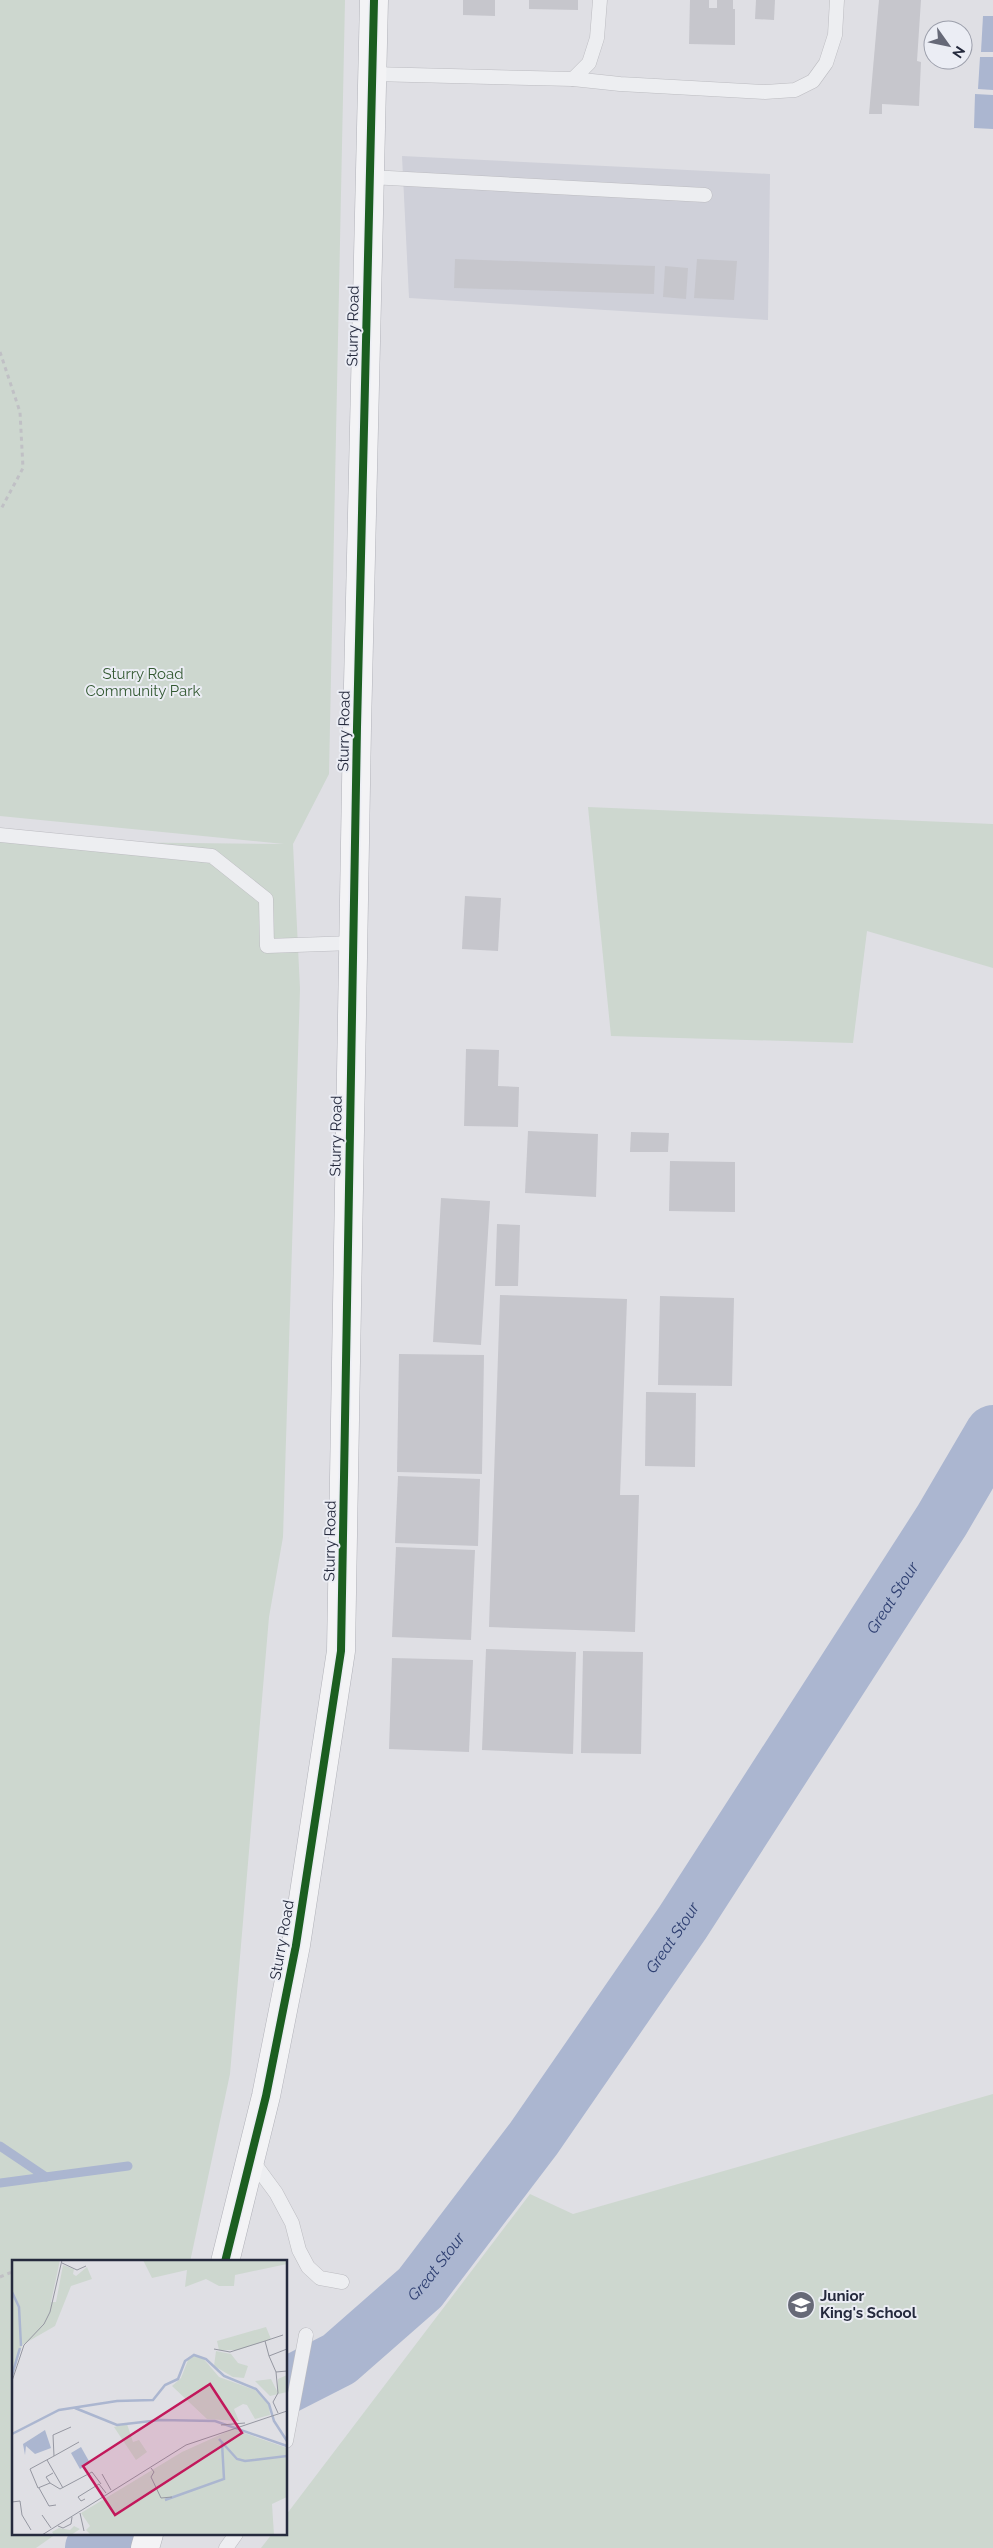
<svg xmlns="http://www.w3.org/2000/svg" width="993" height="2548" font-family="Raleway,sans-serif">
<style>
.built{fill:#cfd0d9}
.green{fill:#cdd7cf}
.water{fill:#abb6d0}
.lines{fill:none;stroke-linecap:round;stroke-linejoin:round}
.stream{stroke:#abb6d0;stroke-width:9}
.river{stroke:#abb6d0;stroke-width:56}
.building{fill:#c6c6cc}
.service-casing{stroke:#bcbcc1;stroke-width:15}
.trunk-casing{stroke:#b1b2b9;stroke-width:29}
.path{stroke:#c0c0c5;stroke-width:3;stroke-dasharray:4 4;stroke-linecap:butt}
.service{stroke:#edeef1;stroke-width:14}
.trunk{stroke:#f3f3f5;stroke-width:28}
.cycleway-casing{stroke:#ebedf4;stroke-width:11}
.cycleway{stroke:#1b5e20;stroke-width:8}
.labels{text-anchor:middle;stroke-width:4;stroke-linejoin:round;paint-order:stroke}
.street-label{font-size:15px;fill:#252a3d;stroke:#ebedf4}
.park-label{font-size:15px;fill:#335932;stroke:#ebedf4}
.poi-label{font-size:15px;font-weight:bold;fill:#252a3d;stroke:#ebedf4;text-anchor:start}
.water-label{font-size:16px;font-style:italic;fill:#2f4072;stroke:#ebedf4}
.inset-river{fill:none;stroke:#abb6d0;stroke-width:2.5}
.inset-road{fill:none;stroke:#9597a1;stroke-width:1}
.view{fill:#c2185b;fill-opacity:0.15;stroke:#c2185b;stroke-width:2.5}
.inset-edge{fill:none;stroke:#252a3d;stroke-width:2.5}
</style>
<rect width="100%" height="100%" fill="#dfdfe4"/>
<polygon class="built" points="402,156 770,174 768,320 409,298"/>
<g class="green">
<polygon points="0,0 345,0 329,774 293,844 300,989 283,1537 269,1617 230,2074 190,2262 14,2262 14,2534 56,2534 36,2548 0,2548 0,841 284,844 0,816"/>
<polygon points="588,807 993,824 993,968 867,931 853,1043 611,1036"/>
<polygon points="993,2094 993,2548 261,2548 272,2534 286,2534 286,2515 530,2194 573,2214"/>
</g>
<g class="water">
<polygon points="983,16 993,16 993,52 981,52"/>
<polygon points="980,57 993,57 993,90 978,89"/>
<polygon points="975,94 993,95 993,129 974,128"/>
</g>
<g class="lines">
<g class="stream">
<polyline points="0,2146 46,2177"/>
<polyline points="0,2183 128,2166"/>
</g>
<g class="river">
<path id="s1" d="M286,2386L339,2359L420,2288L534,2138L683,1922L942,1520L993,1433"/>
<polyline points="93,2548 108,2534"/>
</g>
</g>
<g class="building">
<polygon points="463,0 495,0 495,16 463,15"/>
<polygon points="529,0 578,0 578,10 529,9"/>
<polygon points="690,0 709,0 709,8 717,8 717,0 733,0 733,9 735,9 735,45 689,44"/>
<polygon points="756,0 775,0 774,20 755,19"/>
<polygon points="879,0 921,0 917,61 921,62 919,106 882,104 882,114 869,114"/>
<polygon points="939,60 956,60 956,66 939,65"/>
<polygon points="455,259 655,266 654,294 454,288"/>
<polygon points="697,259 737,261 734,300 694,298"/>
<polygon points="665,266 688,268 686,299 663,297"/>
<polygon points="465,896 501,898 498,951 462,949"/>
<polygon points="466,1049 499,1050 498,1086 519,1087 518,1127 464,1126"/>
<polygon points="528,1131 598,1134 596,1197 525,1193"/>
<polygon points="631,1132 669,1133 668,1152 630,1152"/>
<polygon points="670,1161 735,1162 735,1212 669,1211"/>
<polygon points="441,1198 490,1201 481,1345 433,1342"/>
<polygon points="497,1224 520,1225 518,1286 495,1286"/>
<polygon points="500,1295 627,1299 620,1495 639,1495 635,1632 489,1627"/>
<polygon points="660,1296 734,1298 732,1386 658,1385"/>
<polygon points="399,1354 484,1355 482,1474 397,1472"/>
<polygon points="646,1392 696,1393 695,1467 645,1466"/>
<polygon points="398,1476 480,1479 478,1546 395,1543"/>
<polygon points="396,1547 475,1550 471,1640 392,1637"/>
<polygon points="486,1649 576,1652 573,1754 482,1750"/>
<polygon points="583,1651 643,1652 641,1754 581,1753"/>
<polygon points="392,1658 473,1660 469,1752 389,1749"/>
</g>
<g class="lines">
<g class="service-casing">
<g id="service">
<polyline points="372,74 573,79 589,63 597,38 600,0"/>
<polyline points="573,79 620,84 765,92 795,90 813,81 826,63 835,35 837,0"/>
<polyline points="370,177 705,195"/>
<polyline points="0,835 212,856 266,899 267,946 353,943"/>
<polyline points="251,2159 276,2193 292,2223 299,2250 308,2267 320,2278 342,2282"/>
<polyline points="286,2441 306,2335"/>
<polyline points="226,2548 236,2534"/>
</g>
</g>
<g class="trunk-casing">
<g id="trunk">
<polyline points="225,2262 266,2096 296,1945 341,1651 357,727 374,0"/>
<polyline points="145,2548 149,2534"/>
</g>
</g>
<g class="path">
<polyline points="0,352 20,412 23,468 0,511"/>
<polyline points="103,2262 150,2262"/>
<polyline points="0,2277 14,2271"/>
</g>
<use href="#service" class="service"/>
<use href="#trunk" class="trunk"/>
<g class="cycleway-casing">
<polyline id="cycleway" points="225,2262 266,2096 296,1945 341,1651 357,727 374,0"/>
</g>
<use href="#cycleway" class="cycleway"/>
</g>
<defs>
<g id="school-disc" transform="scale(1.4375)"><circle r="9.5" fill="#666977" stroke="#ebedf4"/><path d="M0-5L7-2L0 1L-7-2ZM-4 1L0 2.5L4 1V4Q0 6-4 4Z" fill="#fff"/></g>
</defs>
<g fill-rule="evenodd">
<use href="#school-disc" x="801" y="2305"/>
</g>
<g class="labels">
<g class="street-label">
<text transform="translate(353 326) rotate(-89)" y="5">Sturry Road</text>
<text transform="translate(344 731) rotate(-89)" y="5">Sturry Road</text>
<text transform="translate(336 1136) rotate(-89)" y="5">Sturry Road</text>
<text transform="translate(330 1541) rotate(-89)" y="5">Sturry Road</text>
<text transform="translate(282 1940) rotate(-80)" y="5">Sturry Road</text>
</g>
<g class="park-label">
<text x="143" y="679">Sturry Road<tspan x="143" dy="17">Community Park</tspan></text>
</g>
<g class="poi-label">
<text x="820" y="2301">Junior<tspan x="820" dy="17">King's School</tspan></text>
</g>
<g class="water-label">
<text dy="6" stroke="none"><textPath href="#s1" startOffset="1004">Great Stour</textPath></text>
<text dy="6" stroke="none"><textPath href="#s1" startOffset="599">Great Stour</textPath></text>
<text dy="6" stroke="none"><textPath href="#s1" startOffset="194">Great Stour</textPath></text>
</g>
</g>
<g transform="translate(12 2260)">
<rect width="275" height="275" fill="#dfdfe4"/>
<path d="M0,0H48L39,42H44L51,5L62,9L61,14L64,16L75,7L80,19L59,26L43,66L10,85L0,119ZM131,0H275V4L223,15L222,26H207L194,19L173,27L175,10L140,18ZM254,67L259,79L226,90H207L205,81ZM204,91L219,94L226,103L236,106L232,118L221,117L202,106ZM183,95L190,97L207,117L243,130L257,145L258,155L243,159L235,145L231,144L222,149L227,161L195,159L160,126L169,118L176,100ZM275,115V132L258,136L243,121L259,119L265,131L266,119ZM115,164L121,182L127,180L135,192L124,200L102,167ZM221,169L275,188V237L260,244L262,275H79L74,270L78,266L69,253L170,192ZM62,266L68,269L59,275H42L40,272L47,268L58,270Z" fill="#cdd7cf"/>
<path d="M33,170L39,188L23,194L14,186L13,195L11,184ZM69,187L78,203L68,209L59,193Z" fill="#abb6d0"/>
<path class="inset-river" d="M0,32L7,47L9,86M0,115L8,88M63,148L105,165L148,160L203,161L275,186M0,174L47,150L105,141L141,140L153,125L166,119L173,101L182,95L194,99L212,116L244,129L257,144L262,161L275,181M207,179L225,199L233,201L275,196M153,240L212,219L210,183"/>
<path class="inset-road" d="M50,3L65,10L74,6M253,81L271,75M202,89L218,92L253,81L257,96L275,89M257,96L264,112M0,121L12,85L32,64L38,52L50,0M266,153L261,142L266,133L264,112L275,111M209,165L233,163M59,167L41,175L42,196L18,209L26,228L38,223L48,229L80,212L89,224M42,196L67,182M35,200L51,228M139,208L142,212L139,217L149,238L160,237M90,214L99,230M38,223L34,217L41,213M27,228L37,246L44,245M73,239L69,241L66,237L87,224L94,233M0,242L8,241L10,255L19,270M68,253L72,271M30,255L39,268M46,266L51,268L59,264L60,257M30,275L174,185L275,151"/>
<path class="view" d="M198,124L230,173L103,255L71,206Z"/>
<rect width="275" height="275" class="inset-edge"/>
</g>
<g transform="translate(948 45) rotate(123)"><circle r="24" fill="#ebedf4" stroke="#9c9fab"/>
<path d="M0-4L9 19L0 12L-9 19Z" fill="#666977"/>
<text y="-8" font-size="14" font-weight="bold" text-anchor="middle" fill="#252a3d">N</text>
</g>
</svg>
